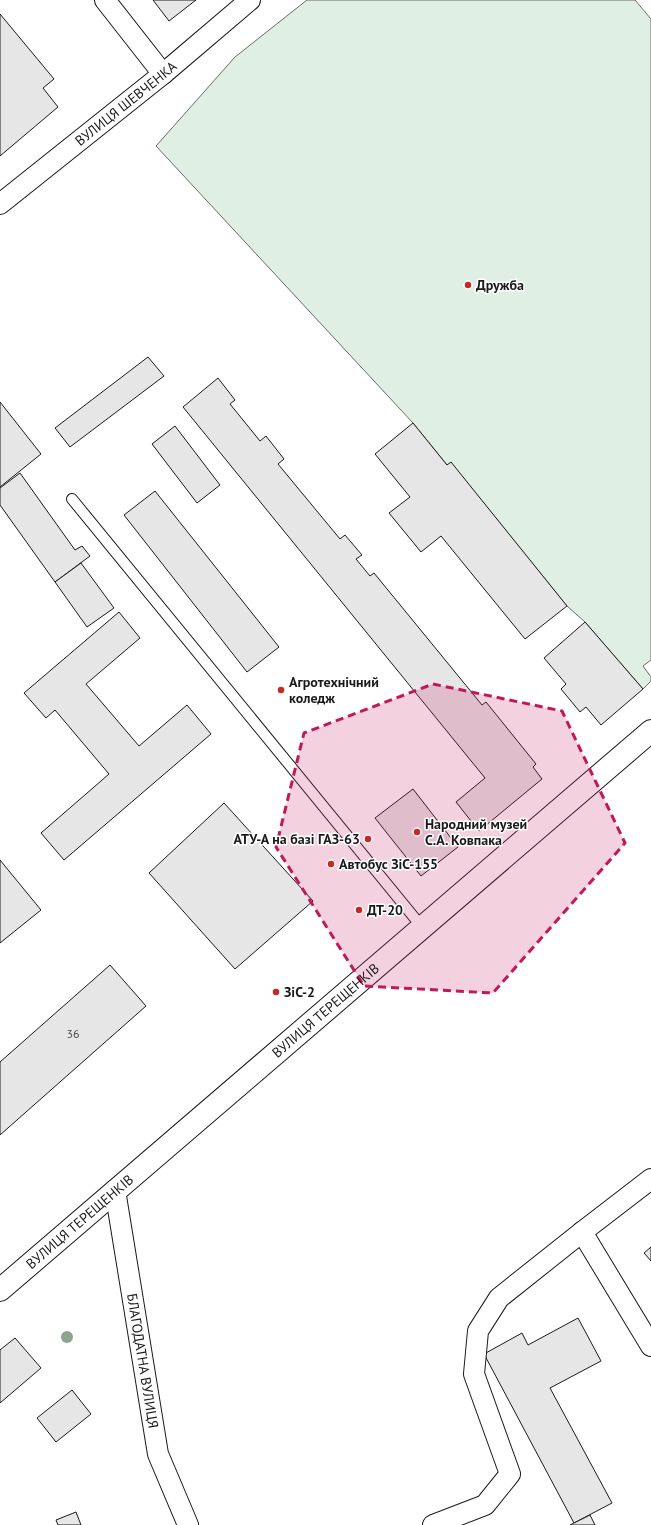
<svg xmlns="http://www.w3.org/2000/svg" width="651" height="1525" font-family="'PT Sans',sans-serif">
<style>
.green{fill:#e0efe3;stroke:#6a6a6a}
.building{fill:#e6e6e6;stroke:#1a1a1a}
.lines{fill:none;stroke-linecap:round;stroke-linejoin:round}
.lane-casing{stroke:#1a1a1a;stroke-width:12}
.street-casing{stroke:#1a1a1a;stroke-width:22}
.primary-casing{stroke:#1a1a1a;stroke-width:24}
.lane{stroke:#fff;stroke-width:10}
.street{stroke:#fff;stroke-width:20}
.primary{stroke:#fff;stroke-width:22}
.tree{fill:#8aa48f}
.marked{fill:#c2185b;fill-opacity:0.2;stroke:#c2185b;stroke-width:3;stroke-dasharray:8 5;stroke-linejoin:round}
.poi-dot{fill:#c62828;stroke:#fff;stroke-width:1.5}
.labels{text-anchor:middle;stroke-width:3;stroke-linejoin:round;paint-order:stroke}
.number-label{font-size:12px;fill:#4d4d4d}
.street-label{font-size:14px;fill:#1a1a1a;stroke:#fff}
.poi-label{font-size:14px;font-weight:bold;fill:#1a1a1a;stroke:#fff;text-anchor:start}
</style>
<rect width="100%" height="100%" fill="#fff"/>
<polygon class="green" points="307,0 635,0 651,19 651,660 643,666 651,677 651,681 643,689 585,622 567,606 451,463 447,465 413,423 156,146 235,57"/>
<g class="building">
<polygon points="153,0 196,0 169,21"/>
<polygon points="0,14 54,79 43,88 58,107 0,156"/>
<polygon points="148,357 164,376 70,447 55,428"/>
<polygon points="218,378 235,400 230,404 260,441 266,436 284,459 278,464 340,539 345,535 362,555 356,559 370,576 374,573 482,705 486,702 536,764 533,767 542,779 479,831 456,802 485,778 183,407"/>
<polygon points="0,402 41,454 0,487"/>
<polygon points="413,423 447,465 451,462 567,606 525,639 441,536 421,552 389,513 410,497 375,454"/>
<polygon points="175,426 220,485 197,503 152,444"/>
<polygon points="20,473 75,550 82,546 90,556 55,582 0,505 0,488"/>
<polygon points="155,491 279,647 247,672 124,515"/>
<polygon points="81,563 114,608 87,627 55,582"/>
<polygon points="119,612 140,638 86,684 139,746 187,705 211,734 64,860 41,833 109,774 55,710 46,718 24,693"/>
<polygon points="585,622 643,689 601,725 586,707 580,712 561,689 566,684 544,658"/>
<polygon points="413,789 458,847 421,876 375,818"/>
<polygon points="224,803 313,901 235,969 149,873"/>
<polygon points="0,860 41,910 0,943"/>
<polygon points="110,965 146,1006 0,1135 0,1062"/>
<polygon points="651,1247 651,1261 644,1253"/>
<polygon points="578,1318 601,1361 550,1388 612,1503 574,1523 484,1354 522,1333 528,1345"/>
<polygon points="15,1338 41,1368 0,1403 0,1350"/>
<polygon points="72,1390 91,1414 56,1442 37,1418"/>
<polygon points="76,1512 81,1525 58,1525 56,1520"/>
<polygon points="590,1515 595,1525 570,1525"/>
</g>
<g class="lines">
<g class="lane-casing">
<polyline id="lane" points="72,499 422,927"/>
</g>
<g class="street-casing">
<g id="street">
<polyline points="105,0 163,74"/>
<path id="s1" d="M0,204L163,74L250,0"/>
<path id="s2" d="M115,1190L158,1454L188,1525"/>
<polyline points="582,1232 651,1346"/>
<polyline points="433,1525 485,1505 510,1474 474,1374 478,1331 499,1298 582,1232 651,1179"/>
</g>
</g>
<g class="primary-casing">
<g id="primary">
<path id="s3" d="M0,1290L651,731"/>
</g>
</g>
<use href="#lane" class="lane"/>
<use href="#street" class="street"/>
<use href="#primary" class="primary"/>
</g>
<circle class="tree" cx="67" cy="1337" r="6"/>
<path class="marked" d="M433,684L562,711L625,843L493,993L364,986L276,847L304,733Z"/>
<g class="poi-dot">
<circle cx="468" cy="285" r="4"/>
<circle cx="281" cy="690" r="4"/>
<circle cx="417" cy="832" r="4"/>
<circle cx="368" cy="839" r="4"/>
<circle cx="331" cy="864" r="4"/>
<circle cx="359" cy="910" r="4"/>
<circle cx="276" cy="992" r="4"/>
</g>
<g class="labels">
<g class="number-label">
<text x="73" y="1038">36</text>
</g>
<g class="street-label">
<text dy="5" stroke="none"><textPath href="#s1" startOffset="161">ВУЛИЦЯ ШЕВЧЕНКА</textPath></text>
<text dy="5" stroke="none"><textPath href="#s3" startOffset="429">ВУЛИЦЯ ТЕРЕЩЕНКІВ</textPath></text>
<text dy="5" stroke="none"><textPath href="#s3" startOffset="105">ВУЛИЦЯ ТЕРЕЩЕНКІВ</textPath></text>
<text dy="5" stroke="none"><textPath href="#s2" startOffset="173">БЛАГОДАТНА ВУЛИЦЯ</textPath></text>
</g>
<g class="poi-label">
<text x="476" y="290">Дружба</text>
<text x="289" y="687">Агротехнічний<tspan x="289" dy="16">коледж</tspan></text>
<text x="425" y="829">Народний музей<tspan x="425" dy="16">С.А. Ковпака</tspan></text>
<text x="360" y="844" text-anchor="end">АТУ-А на базі ГАЗ-63</text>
<text x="339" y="869">Автобус ЗіС-155</text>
<text x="367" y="915">ДТ-20</text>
<text x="284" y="997">ЗіС-2</text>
</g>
</g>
</svg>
